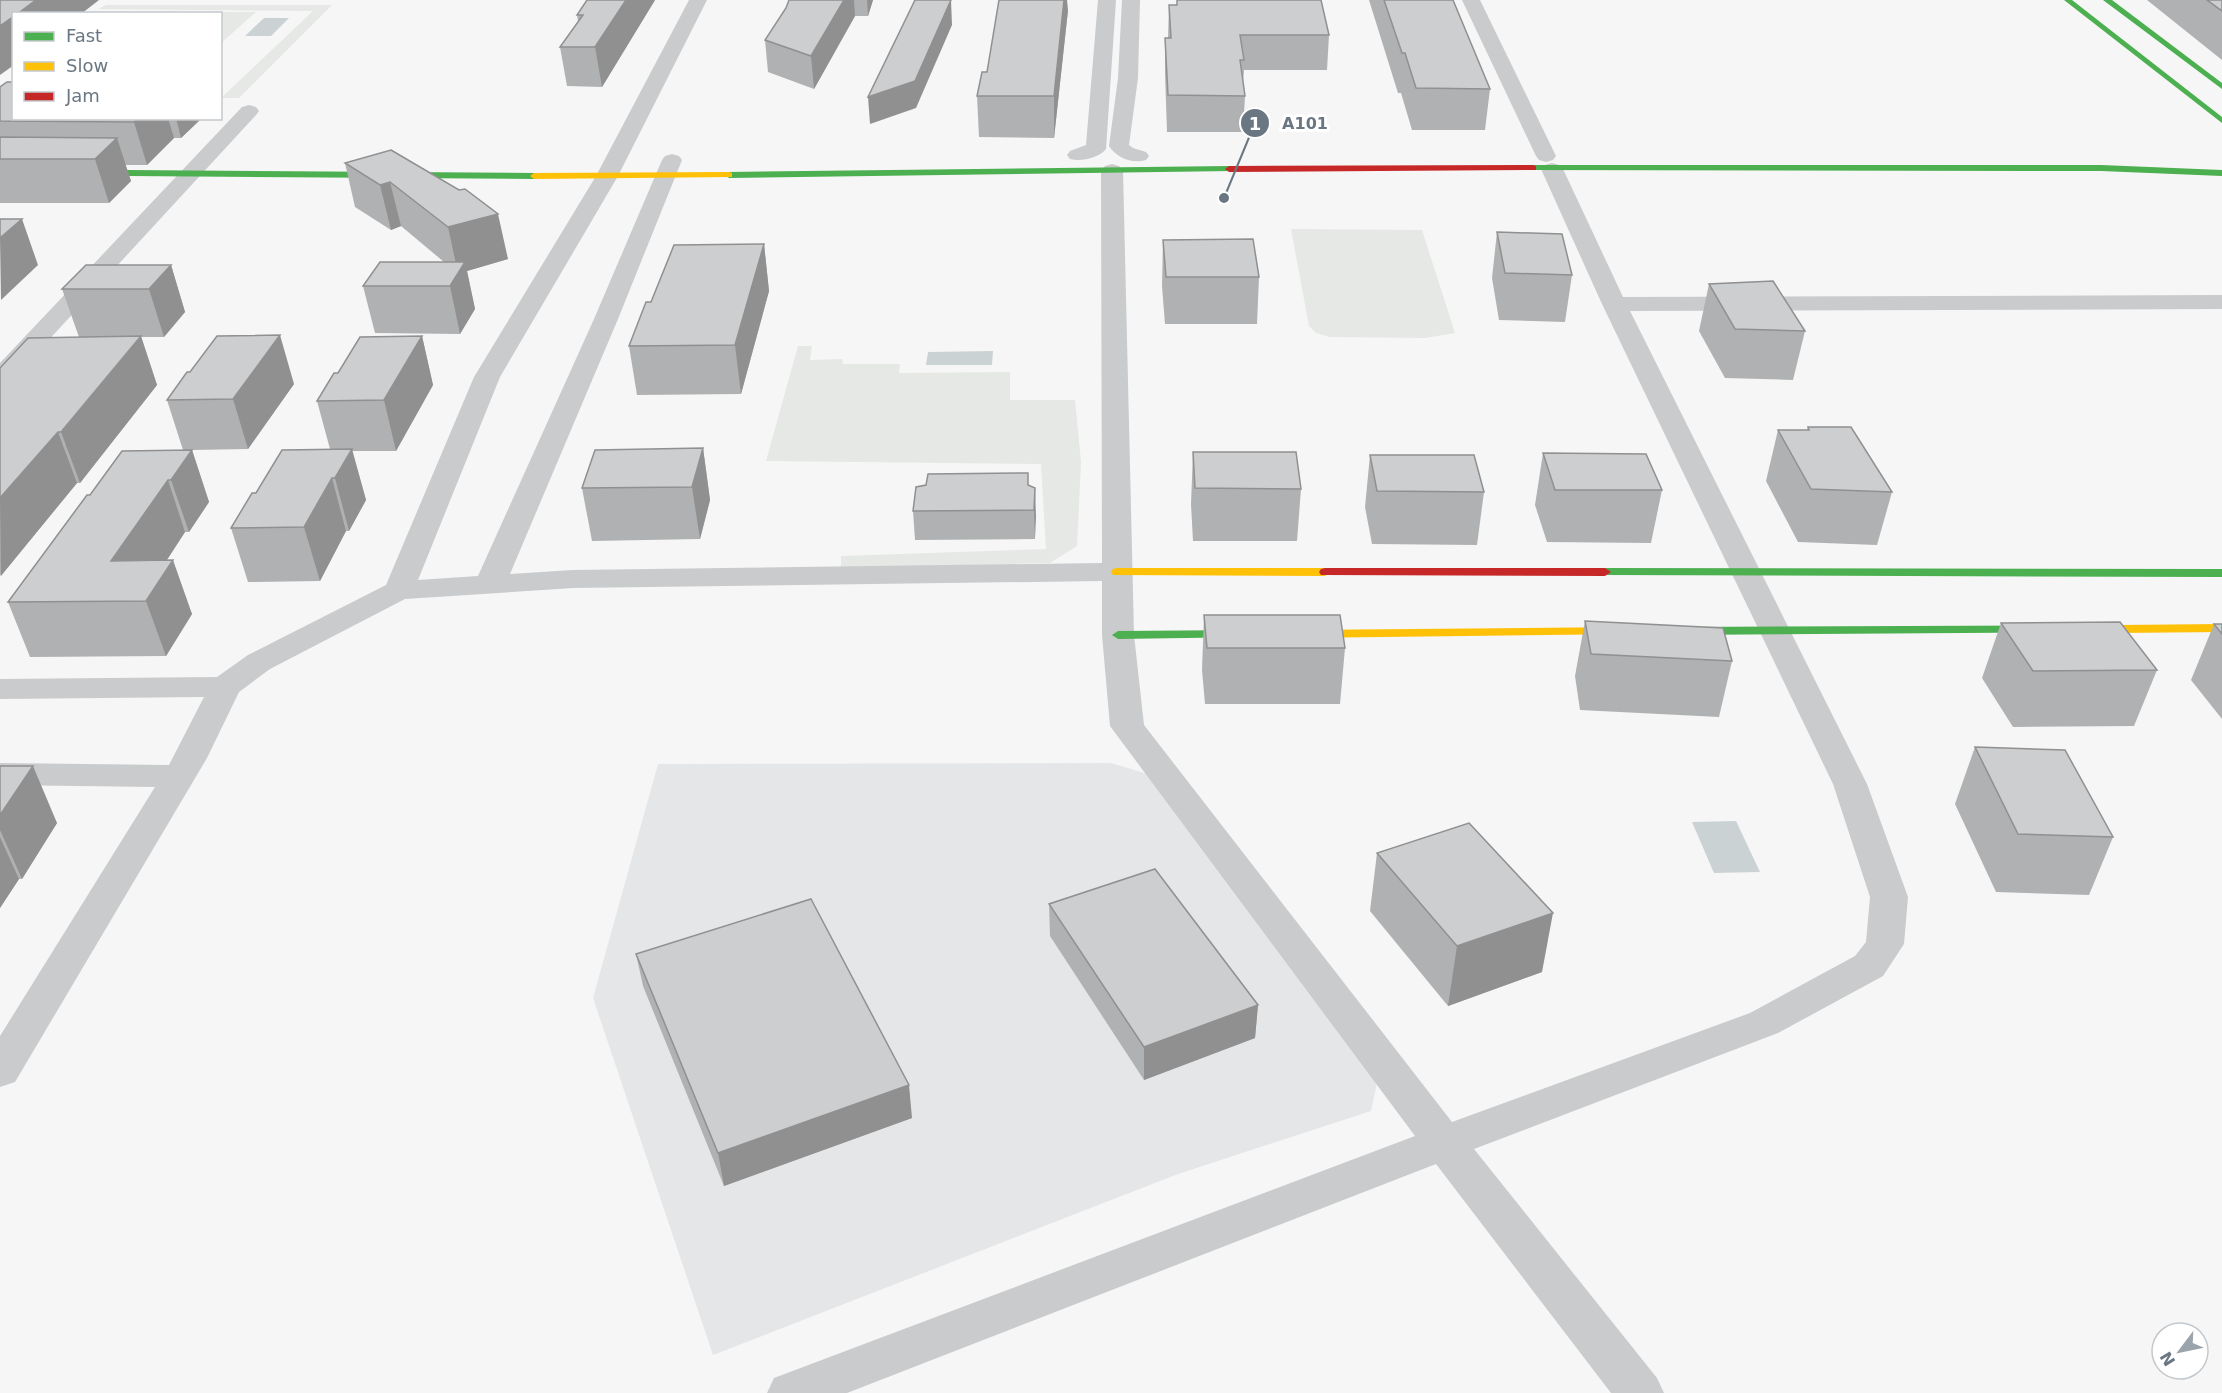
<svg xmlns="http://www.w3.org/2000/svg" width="2222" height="1393" font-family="'DejaVu Sans',sans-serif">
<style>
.built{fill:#e5e6e7}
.green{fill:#e5e8e4}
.water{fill:#cbd2d4}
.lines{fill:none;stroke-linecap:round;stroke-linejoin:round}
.street{fill:#c9cbcc;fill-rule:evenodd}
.fast{fill:#4caf50;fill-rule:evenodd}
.slow{fill:#ffc107;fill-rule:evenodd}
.jam{fill:#c62828;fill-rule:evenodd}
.wall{fill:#b0b1b2}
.shaded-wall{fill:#909091}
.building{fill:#cdcecf;stroke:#909091;stroke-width:1.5}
.leader{fill:none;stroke:#6a7782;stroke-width:2}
.callout-dot{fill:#6a7782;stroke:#fff;stroke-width:2}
.mark-label{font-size:18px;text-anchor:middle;font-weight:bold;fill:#fff}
.callout-label{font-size:16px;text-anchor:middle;font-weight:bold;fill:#6a7782;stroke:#fff;stroke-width:6;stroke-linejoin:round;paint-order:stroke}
</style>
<rect width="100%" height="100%" fill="#f6f6f6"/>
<polygon class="built" points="1111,763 1151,775 1378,1078 1371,1111 1178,1174 713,1355 593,998 658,764"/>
<g class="green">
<polygon points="106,5 332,5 239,98 221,98 313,11 98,9"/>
<polygon points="149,12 256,12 221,43 220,14 141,13"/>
<polygon points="1291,229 1422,230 1455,333 1425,338 1330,337 1316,333 1309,326"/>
<polygon points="798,346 812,346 810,360 842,359 843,364 900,364 899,373 1010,372 1010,400 1075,400 1081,462 1077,546 1050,563 841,568 841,556 1046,549 1041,464 766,461"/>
</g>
<g class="water">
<polygon points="264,18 289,18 271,36 245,36"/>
<polygon points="993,351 992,365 926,365 928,352"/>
<polygon points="1736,821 1760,872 1714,873 1692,822"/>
</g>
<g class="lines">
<g class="street">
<polygon points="689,0 707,0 618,176 500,377 418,580 478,576 594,319 662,160 665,156 672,154 679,156 682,160 618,319 510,574 573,570 1102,563 1101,170 1105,166 1112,164 1119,166 1123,170 1134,635 1144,725 1452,1122 1750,1013 1855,956 1866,942 1870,897 1833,784 1602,304 1541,169 1545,165 1552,163 1559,165 1563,169 1623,297 2222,295 2222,309 1630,311 1867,784 1908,897 1904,944 1883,976 1778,1033 1474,1149 1657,1378 1664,1393 1611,1393 1436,1164 847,1393 767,1393 774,1378 1415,1136 1110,726 1102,635 1102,581 573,588 405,599 270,669 239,692 207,758 15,1082 0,1087 0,1036 155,787 0,785 0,763 169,765 204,697 0,699 0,679 217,677 248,655 386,585 474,377 596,176"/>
<path d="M1098,0H1116L1106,149C1099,158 1081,162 1070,159L1067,155L1070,151L1086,145Z"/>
<path d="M1122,0H1140L1138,78L1129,145L1133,148L1146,152L1149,156L1146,160C1132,164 1117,158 1109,146L1118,78Z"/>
<polygon points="1462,0 1480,0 1556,156 1553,160 1546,162 1539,160 1536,156"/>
<polygon points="249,105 256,107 259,111 256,115 9,383 0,386 0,363 242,107"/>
</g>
<g class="fast">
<polygon points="2064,0 2072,0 2222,117 2222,123"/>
<polygon points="2103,0 2112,0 2222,83 2222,89"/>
<polygon points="1533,165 2101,165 2222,170 2222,176 2101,171 1530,170 1530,166"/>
<polygon points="1229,166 1232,167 1232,171 729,178 725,175 729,172"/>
<polygon points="0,169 534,173 538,176 534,179 0,175"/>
<polygon points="1605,568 2222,569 2222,577 1601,575 1599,572"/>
<polygon points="2118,625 2123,626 2124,629 2123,632 1678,635 1672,631 1678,627"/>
<polygon points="1248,630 1253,631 1254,634 1253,637 1118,639 1112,635 1118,631"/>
</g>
<g class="slow">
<polygon points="729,172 732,173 732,177 534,179 530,176 534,173"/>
<polygon points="1117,568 1325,568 1331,572 1325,576 1113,575 1111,572 1113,569"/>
<polygon points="2222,624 2222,632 2118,633 2112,629 2118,625"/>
<polygon points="1626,627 1632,631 1631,634 1300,638 1294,634 1300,630"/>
</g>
<g class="jam">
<polygon points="1533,165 1536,166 1536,170 1229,172 1225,169 1229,166"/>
<polygon points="1325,568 1605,568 1611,572 1605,576 1321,575 1319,572 1321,569"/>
</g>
</g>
<g class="wall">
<polygon points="655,0 602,87 567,86 560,47 578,22 577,15"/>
<polygon points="789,0 873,0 868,16 855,16 814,89 768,72 765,40 786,8"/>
<polygon points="1177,0 1329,35 1327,70 1244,70 1243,82 1245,96 1243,132 1167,132 1165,73 1165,38 1168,38 1169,5 1177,5"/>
<polygon points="1369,0 1453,0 1490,89 1485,130 1412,130 1401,93 1398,93"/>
<polygon points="2147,0 2222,0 2222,60"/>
<polygon points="1068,10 1054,138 979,137 977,96"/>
<polygon points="0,87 14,118 202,118 181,138 174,138 147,165 125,165 131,181 109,203 0,203"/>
<polygon points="345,163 459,190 508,259 467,271 475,309 460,334 375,333 363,286 444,262 401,226 391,230 355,207"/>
<polygon points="1497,232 1572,275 1565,322 1499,320 1492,278"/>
<polygon points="1163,240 1259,277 1257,324 1165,324 1162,286"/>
<polygon points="764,244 769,291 741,394 637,395 629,346 651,302"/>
<polygon points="171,265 185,312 164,337 141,337 157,385 80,483 77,483 0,576 0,368 109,337 79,337 62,289"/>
<polygon points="1709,284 1805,331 1793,380 1725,378 1699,331"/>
<polygon points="422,336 433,385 396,451 352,451 366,500 349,531 346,531 320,581 248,582 231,528 256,493 330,449 317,401 338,373"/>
<polygon points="294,384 248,449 192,450 209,502 189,532 185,532 167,560 192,614 166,656 30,657 8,602 90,495 183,450 167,400"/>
<polygon points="1808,427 1892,492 1877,545 1798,542 1766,481 1778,430 1807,430"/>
<polygon points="703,448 710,500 700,539 592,541 582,488"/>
<polygon points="1193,452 1301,489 1297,541 1193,541 1191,504"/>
<polygon points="1543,453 1662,490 1651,543 1547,542 1535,505"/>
<polygon points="1370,455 1484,492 1477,545 1372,544 1365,507"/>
<polygon points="1029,486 1035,488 1035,539 915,540 913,511"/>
<polygon points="1204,615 1345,648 1340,704 1205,704 1202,670"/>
<polygon points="1585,621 1732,661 1719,717 1580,710 1575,676"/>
<polygon points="2001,623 2157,670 2134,726 2013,727 1982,678"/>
<polygon points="2214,624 2222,624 2222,719 2191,680"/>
<polygon points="1975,747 2113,837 2089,895 1996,892 1955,804"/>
<polygon points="0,766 57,823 22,879 19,879 0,908"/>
<polygon points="1377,853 1542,972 1448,1006 1370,911"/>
<polygon points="1049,904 1258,1005 1255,1038 1144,1080 1050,936"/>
<polygon points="636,954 912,1118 724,1186 643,986"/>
</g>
<g class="shaded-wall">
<polygon points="36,0 99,0 81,14 17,14"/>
<polygon points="626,0 655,0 602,87 595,47"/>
<polygon points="844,0 854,0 855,16 814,89 811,56"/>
<polygon points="867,0 873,0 868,16"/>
<polygon points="951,0 952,25 916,108 870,124 868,97"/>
<polygon points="1064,0 1067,0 1068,10 1054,138 1054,96"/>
<polygon points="14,16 14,65 0,75 0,26"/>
<polygon points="138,118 168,118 174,138 147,165 134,122"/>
<polygon points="176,118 202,118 181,138"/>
<polygon points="117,138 131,181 109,203 95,159"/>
<polygon points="390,182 401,226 391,230 380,185"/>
<polygon points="498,214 508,259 467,271 475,309 460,334 450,286 458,273 448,227"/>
<polygon points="22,219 38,265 1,300 0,238"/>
<polygon points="764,244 769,291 741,394 735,345"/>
<polygon points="171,265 185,312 164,337 149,289"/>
<polygon points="280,335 294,384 248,449 233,399"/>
<polygon points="141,336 157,385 80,483 61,432"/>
<polygon points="422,336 433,385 396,451 384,400"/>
<polygon points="58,432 77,483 1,576 0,498"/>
<polygon points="703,448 710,500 700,539 692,487"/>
<polygon points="352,449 366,500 349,531 335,478"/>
<polygon points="192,450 209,502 189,532 171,480"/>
<polygon points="332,478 346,531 320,581 304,527"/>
<polygon points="168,480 185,532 140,601 111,561"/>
<polygon points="1035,488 1036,517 1035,539 1034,510"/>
<polygon points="173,560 192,614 166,656 146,601"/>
<polygon points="33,766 57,823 22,879 0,830 0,815"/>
<polygon points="0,837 19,879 0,908"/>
<polygon points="1553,913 1542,972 1448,1006 1457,946"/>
<polygon points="1258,1005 1255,1038 1144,1080 1144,1047"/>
<polygon points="909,1085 912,1118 724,1186 718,1153"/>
</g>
<g class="building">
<polygon points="0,0 36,0 17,14 14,14 14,16 0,26"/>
<polygon points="587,0 626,0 595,47 560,47 583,15 577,15"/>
<polygon points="789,0 844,0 811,56 765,40 786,8"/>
<polygon points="915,0 951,0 915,81 868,97"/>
<polygon points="999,0 1064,0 1054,96 977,96 982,72 987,72"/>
<polygon points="1177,0 1321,0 1329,35 1240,35 1244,60 1240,60 1245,96 1168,95 1165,38 1171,38 1169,5 1177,5"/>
<polygon points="1384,0 1453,0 1490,89 1416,88 1405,53 1402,53"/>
<polygon points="2207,0 2222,0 2222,11"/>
<polygon points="7,82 14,82 14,118 138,118 134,122 0,121 0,87"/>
<polygon points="0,137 117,138 95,159 0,159"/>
<polygon points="391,150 459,190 465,189 498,214 448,227 390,182 380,185 345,163"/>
<polygon points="0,219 22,219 0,238"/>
<polygon points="1497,232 1562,234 1572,275 1505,273"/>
<polygon points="1253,239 1259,277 1166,277 1163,240"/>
<polygon points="764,244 735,345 629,346 646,302 651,302 674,245"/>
<polygon points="380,262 465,262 450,286 363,286"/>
<polygon points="86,265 171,265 149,289 62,289"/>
<polygon points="1773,281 1805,331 1735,329 1709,284"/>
<polygon points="280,335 233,399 167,400 187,372 190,372 217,336"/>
<polygon points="141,336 61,432 58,432 0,498 0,368 28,338"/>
<polygon points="422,336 384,400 317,401 334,373 338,373 360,337"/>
<polygon points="1808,427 1851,427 1892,492 1811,489 1778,430 1809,430"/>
<polygon points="703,448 692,487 582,488 595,450"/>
<polygon points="352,449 335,478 332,478 304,527 231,528 252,493 256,493 282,450"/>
<polygon points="192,450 171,480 168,480 111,561 173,560 146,601 8,602 87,495 90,495 122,451"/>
<polygon points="1193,452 1296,452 1301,489 1195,488"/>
<polygon points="1543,453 1646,454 1662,490 1555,490"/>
<polygon points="1370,455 1474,455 1484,492 1377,491"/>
<polygon points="1028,473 1028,485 1035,488 1034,510 913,511 916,487 926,485 928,474"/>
<polygon points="1204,615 1340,615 1345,648 1207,648"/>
<polygon points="1585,621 1723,628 1732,661 1591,654"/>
<polygon points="2120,622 2157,670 2033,671 2001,623"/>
<polygon points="2214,624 2222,624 2222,634"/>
<polygon points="1975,747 2065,750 2113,837 2018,834"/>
<polygon points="0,766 33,766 0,815"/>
<polygon points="1469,823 1553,913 1457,946 1377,853"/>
<polygon points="1155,869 1258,1005 1144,1047 1049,904"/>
<polygon points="811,899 909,1085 718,1153 636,954"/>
</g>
<path class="leader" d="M1224 198L1255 123"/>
<g class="callout-dot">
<circle cx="1224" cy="198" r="6"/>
<circle cx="1255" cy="123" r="15"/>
</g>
<g class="mark-label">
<text x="1255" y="130">1</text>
</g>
<g class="callout-label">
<text x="1305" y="129">A101</text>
</g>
<rect x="12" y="12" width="210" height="108" fill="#ffffff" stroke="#c3c9cd" stroke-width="1.5"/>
<rect x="24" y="32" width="30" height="9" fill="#4caf50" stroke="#c3c9cd" stroke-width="1.5"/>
<text x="66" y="42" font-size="18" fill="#6a7782">Fast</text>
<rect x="24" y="62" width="30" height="9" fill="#ffc107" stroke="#c3c9cd" stroke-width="1.5"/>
<text x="66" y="72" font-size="18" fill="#6a7782">Slow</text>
<rect x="24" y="92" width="30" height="9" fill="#c62828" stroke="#c3c9cd" stroke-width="1.5"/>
<text x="66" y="102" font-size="18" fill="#6a7782">Jam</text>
<g transform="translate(2180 1351) rotate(238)"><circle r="28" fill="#ffffff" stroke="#c3c9cd" stroke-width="1.5"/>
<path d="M0-4.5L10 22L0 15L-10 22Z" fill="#9ba3ab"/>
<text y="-9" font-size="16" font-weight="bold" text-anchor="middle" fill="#6a7782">N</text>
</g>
</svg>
